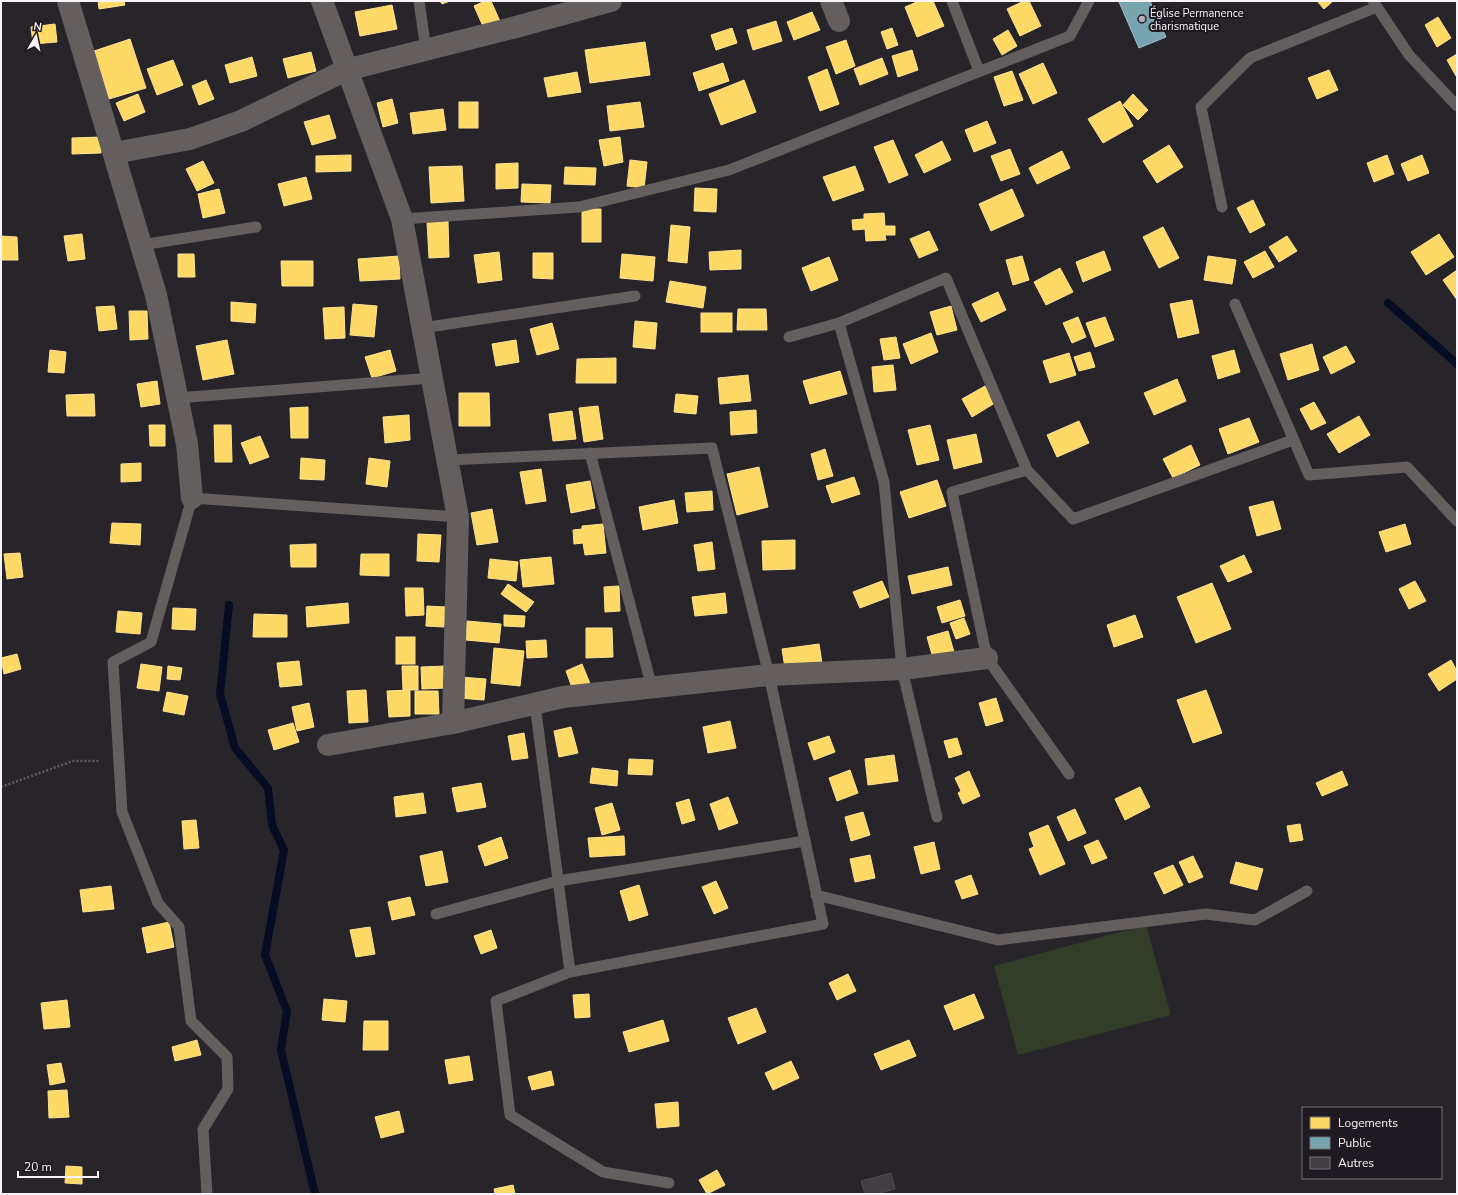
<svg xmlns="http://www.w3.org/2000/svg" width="1458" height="1195" font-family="'Nunito Sans',sans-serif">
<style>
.green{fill:#323e28}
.homes{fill:#ffd966;stroke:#fde192}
.public{fill:#76a5af;stroke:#9dbcc5}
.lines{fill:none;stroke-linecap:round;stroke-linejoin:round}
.stream{stroke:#050d25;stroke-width:8}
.building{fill:#423f44;stroke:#4f4d50}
.path{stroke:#615d5f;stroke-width:2.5;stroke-dasharray:2 2;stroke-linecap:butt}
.lane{stroke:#645e5e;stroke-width:11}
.street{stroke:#645e5e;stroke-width:22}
.poi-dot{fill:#afabb1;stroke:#1f1a22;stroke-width:1.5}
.labels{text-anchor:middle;stroke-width:4;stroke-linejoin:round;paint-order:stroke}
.poi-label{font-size:11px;fill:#f7f3f9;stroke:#1f1a22;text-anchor:start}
</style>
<rect width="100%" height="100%" fill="#28252a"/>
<polygon class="green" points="1146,925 1171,1015 1018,1055 994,966"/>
<g class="homes">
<polygon points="98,1 124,1 125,5 99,9"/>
<polygon points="440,1 450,1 442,4"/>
<polygon points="485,1 491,1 502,26 486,33 474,6"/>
<polygon points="919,1 933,1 944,26 917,37 905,7"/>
<polygon points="1024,1 1029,1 1041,26 1020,36 1007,9"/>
<polygon points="1317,1 1333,1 1324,9"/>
<polygon points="392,5 397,29 360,36 355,12"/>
<polygon points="812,12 820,30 794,40 787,22"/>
<polygon points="1438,17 1451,38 1437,47 1425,25"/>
<polygon points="776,21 782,41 753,50 747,30"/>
<polygon points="55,24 57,42 33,44 31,27"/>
<polygon points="732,28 737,43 716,50 711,35"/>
<polygon points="892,28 898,45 887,49 881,32"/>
<polygon points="1008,30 1017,46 1002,55 993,39"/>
<polygon points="130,39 146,88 109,99 94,51"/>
<polygon points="846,40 855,66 836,74 826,47"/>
<polygon points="645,42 650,75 590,83 585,50"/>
<polygon points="912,50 918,70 898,77 892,56"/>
<polygon points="311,52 316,71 288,78 283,59"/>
<polygon points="1457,54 1457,75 1456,76 1447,60"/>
<polygon points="252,57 257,76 230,83 225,65"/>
<polygon points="882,58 888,74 860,85 854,69"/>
<polygon points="173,60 183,85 157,95 147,69"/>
<polygon points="723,63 729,81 699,91 693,73"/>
<polygon points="1043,63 1057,93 1033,104 1019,74"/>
<polygon points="827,69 839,104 820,111 808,77"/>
<polygon points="1329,70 1338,90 1317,99 1308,78"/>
<polygon points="1012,71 1023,100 1004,106 994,77"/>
<polygon points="577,72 581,92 548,97 544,78"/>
<polygon points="206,80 214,99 199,105 192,86"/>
<polygon points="744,80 756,112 721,125 709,94"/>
<polygon points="138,94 145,112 124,121 116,103"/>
<polygon points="1133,94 1148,110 1138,120 1123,105"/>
<polygon points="392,99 398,123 383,127 377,103"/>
<polygon points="1120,101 1133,126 1103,143 1088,119"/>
<rect x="459" y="102" width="19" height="26"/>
<polygon points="640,102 644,127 610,131 607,106"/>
<polygon points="443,109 446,130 413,134 410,113"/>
<polygon points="329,115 336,138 312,145 304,122"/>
<polygon points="987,121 996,143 974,152 965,130"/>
<polygon points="101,137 101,153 72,154 72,138"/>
<polygon points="620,137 623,162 604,166 599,140"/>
<polygon points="893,140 908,175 889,183 874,147"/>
<polygon points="942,141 951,160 924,173 915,155"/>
<polygon points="1169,145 1183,167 1157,183 1143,161"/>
<polygon points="1010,149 1020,174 1001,181 991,156"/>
<polygon points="1062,151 1070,168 1037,184 1029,168"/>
<polygon points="351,155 351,171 316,172 316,156"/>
<polygon points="1387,155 1394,174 1374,182 1367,163"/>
<polygon points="1422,155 1429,173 1408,181 1401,164"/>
<polygon points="630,160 647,162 644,188 627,186"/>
<polygon points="203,161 214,183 197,191 186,169"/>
<polygon points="518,163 518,188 496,189 496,164"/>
<polygon points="462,166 464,201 431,203 429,167"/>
<polygon points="855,166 864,190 833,201 823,177"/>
<polygon points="565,167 596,168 595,185 564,184"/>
<polygon points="306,177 312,199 284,206 278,184"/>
<polygon points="522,184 551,185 550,203 521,202"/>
<polygon points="695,188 717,189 716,212 694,211"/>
<polygon points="219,189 225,213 203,218 198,194"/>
<polygon points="1012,189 1024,216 991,231 979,204"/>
<polygon points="1253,200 1265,225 1250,233 1237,208"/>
<rect x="582" y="209" width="19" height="33"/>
<polygon points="884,213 885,226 895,226 895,235 885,235 886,240 866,241 865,229 853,230 852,220 864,219 864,214"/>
<polygon points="448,221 449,257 429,258 427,222"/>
<polygon points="671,225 690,227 687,263 668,261"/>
<polygon points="1163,227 1179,258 1159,268 1143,237"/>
<polygon points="929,231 938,250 919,258 910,239"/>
<polygon points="82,234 85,259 68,261 64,236"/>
<polygon points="1439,234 1454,257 1426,275 1411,252"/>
<polygon points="1,236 17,237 18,260 1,260"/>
<polygon points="1287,236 1297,251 1279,262 1269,247"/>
<polygon points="741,250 741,269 710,270 709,252"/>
<polygon points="1104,251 1111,270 1083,282 1076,262"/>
<polygon points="1265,251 1274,267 1253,278 1244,262"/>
<polygon points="499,252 502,280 478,283 474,255"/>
<polygon points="533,253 553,253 553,279 533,278"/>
<polygon points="178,254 194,254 195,277 178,277"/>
<polygon points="622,254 655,257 653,281 620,278"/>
<polygon points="399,256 400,279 360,281 358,259"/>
<polygon points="1022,256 1029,280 1013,285 1006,260"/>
<polygon points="1208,256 1236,260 1232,284 1204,280"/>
<polygon points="829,257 838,280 811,291 802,268"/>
<polygon points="281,261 313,261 313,286 282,286"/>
<polygon points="1060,268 1073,292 1046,305 1034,282"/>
<polygon points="1457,270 1457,300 1443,280"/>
<polygon points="670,281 706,287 703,308 666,302"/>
<polygon points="998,292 1006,310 981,322 972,304"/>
<polygon points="1192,300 1199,333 1178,338 1170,304"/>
<polygon points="231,302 256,304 255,323 231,321"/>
<polygon points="353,304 377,306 374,337 350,335"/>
<polygon points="114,306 117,329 99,331 96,307"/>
<polygon points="951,306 957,330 937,335 930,312"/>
<polygon points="344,307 345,338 325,339 323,308"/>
<polygon points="738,309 766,309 767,330 737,330"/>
<polygon points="129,311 147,311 148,339 130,340"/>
<rect x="701" y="313" width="31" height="19"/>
<polygon points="1078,317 1086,337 1072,343 1063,323"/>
<polygon points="1105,317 1114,340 1095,347 1086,323"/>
<polygon points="635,321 657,323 655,349 633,347"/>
<polygon points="552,323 559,349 537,355 530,329"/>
<polygon points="931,333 938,352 911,364 903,344"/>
<polygon points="896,337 900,358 884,360 880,339"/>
<polygon points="227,340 234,374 203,380 196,346"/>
<polygon points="516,340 519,362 496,366 492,344"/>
<polygon points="1312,344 1319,370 1288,380 1280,354"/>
<polygon points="1346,346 1355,362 1331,374 1323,357"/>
<polygon points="50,350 66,352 64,373 48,372"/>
<polygon points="390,350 396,371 372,378 365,357"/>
<polygon points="1234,350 1240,372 1218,379 1212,356"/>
<polygon points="1090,352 1095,367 1079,371 1074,357"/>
<polygon points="1069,353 1076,375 1050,383 1043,361"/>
<polygon points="616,358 616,383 576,383 577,359"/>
<polygon points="893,365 896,390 874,392 872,367"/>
<polygon points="840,371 847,394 810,404 803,381"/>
<polygon points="748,375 751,401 720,404 718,378"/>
<polygon points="1177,379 1186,401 1154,415 1144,393"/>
<polygon points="157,381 160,404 141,407 137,384"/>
<polygon points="985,386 995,403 972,417 962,399"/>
<polygon points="459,393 489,393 490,426 459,426"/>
<polygon points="94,394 95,416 67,416 66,395"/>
<polygon points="676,394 698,396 696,414 674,412"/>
<polygon points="1314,402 1326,423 1311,430 1300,409"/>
<polygon points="598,406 603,439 584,442 579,408"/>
<polygon points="308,407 308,438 291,438 290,408"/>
<polygon points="756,410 757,433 731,435 730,412"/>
<polygon points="572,411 576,439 553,441 549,414"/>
<polygon points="409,415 410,440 385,443 383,417"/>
<polygon points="1359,416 1370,435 1339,453 1327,434"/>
<polygon points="1249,418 1259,442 1228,454 1219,429"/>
<polygon points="1079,421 1089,443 1057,457 1047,435"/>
<polygon points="149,425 165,425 165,446 150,446"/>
<polygon points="214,425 231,425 232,462 215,462"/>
<polygon points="930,425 939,460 917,465 908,430"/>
<polygon points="976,434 982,462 954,469 947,440"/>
<polygon points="260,436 269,457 250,464 241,443"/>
<polygon points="1191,445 1200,465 1173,478 1163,459"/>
<polygon points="825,449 833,476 818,480 811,454"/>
<polygon points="301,458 325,460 324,480 300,479"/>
<polygon points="369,458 390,461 387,487 366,484"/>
<polygon points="141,463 141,481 121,482 121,464"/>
<polygon points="759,467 768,507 737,515 727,474"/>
<polygon points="541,469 546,501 526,504 520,472"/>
<polygon points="854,477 860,494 832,503 826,486"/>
<polygon points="937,480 946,506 909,518 900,492"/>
<polygon points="590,481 595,508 571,513 566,485"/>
<polygon points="712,491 713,510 687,512 685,493"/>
<polygon points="674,500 678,523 643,530 639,507"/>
<polygon points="1273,501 1281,529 1257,536 1249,507"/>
<polygon points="492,509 498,542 477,545 471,513"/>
<polygon points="112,523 141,524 140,545 110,543"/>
<polygon points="603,524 606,553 585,555 583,543 574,544 573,530 582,529 582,526"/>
<polygon points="1405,524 1411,544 1386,552 1379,532"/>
<polygon points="418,534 441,535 439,562 417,561"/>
<polygon points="795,540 795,569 763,570 762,541"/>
<polygon points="712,542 715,569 698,571 694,545"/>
<polygon points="316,544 316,567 291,567 290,545"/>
<polygon points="20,553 23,577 7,579 4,554"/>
<polygon points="361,554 389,554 389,576 360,575"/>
<polygon points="1244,555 1252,572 1228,582 1220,566"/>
<polygon points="551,557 554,584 523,587 520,560"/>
<polygon points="490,559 518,562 516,581 488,578"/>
<polygon points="948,567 952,585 912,594 908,576"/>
<polygon points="882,581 889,597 860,608 853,592"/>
<polygon points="1415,581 1426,601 1409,609 1399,589"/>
<polygon points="1212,583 1231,629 1196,643 1177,597"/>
<polygon points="508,584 534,602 526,612 501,594"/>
<polygon points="619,586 620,611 605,612 604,587"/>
<polygon points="405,588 423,588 424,615 406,616"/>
<polygon points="725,593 727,613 695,616 692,597"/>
<polygon points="960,600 965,616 942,623 937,607"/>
<polygon points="348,603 349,623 307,627 306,607"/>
<polygon points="427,606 446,607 444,627 426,626"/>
<polygon points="173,608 196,609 195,630 172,629"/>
<polygon points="118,611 142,613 140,634 116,632"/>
<polygon points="254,614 287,615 287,637 253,637"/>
<polygon points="504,615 525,616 524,627 504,626"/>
<polygon points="1135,615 1143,637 1114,647 1107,625"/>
<polygon points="964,618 970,634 956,639 950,623"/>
<polygon points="467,621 501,624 499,643 466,640"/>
<polygon points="586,628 612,628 613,657 586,658"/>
<polygon points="948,631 954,652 933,658 927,637"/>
<rect x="396" y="637" width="19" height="27"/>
<polygon points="546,640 547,657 527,658 526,641"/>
<polygon points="819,644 822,663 785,668 782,649"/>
<polygon points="494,648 524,651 520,686 491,683"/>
<polygon points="17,654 21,669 4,674 1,658"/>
<polygon points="1451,660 1457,671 1457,679 1439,691 1428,674"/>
<polygon points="299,661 302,685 280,687 277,663"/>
<polygon points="141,664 162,667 159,691 137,688"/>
<polygon points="582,664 591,686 574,693 566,671"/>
<polygon points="168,666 182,668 180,680 167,679"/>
<polygon points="402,666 418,666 418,690 403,690"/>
<polygon points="445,666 446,688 422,689 421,667"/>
<polygon points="460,677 486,679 484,700 458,698"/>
<polygon points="366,690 368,722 349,723 347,691"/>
<polygon points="410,690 410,716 389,717 387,691"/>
<polygon points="1206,690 1222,733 1193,743 1177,700"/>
<polygon points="415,691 438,691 439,714 415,714"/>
<polygon points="167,692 188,696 184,715 163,711"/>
<polygon points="996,698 1003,721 986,726 979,703"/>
<polygon points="309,703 314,727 297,731 292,707"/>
<polygon points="730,721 736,748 708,753 703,727"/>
<polygon points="293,723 299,742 274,750 268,730"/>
<polygon points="571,727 578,753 559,757 554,731"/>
<polygon points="524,733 528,758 512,760 508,736"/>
<polygon points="829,736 835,752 814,760 808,743"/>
<polygon points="957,738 962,754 949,758 944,741"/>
<polygon points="894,755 898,781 868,785 865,759"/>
<polygon points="629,759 653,760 652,775 628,774"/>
<polygon points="592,768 618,771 617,786 590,783"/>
<polygon points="850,770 858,793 837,801 829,778"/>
<polygon points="969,771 980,796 963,804 958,793 961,791 955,778"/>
<polygon points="1342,771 1348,785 1322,796 1316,783"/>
<polygon points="481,783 486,807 457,812 452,788"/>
<polygon points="1140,787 1150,807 1125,820 1115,799"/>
<polygon points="423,793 426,813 396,817 394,797"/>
<polygon points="728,797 738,823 719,830 710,804"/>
<polygon points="689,799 695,820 682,824 676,803"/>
<polygon points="612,803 620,830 602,835 595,808"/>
<polygon points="1075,809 1086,833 1068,841 1057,817"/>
<polygon points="863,812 870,835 851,841 845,817"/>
<polygon points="196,820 199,848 184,849 182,821"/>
<polygon points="1300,824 1303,840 1290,842 1287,826"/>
<polygon points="1048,825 1065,864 1040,875 1029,849 1034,847 1029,833"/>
<polygon points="624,836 625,855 590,857 588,838"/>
<polygon points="501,837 508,858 485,866 478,846"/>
<polygon points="1098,840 1107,858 1092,864 1084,846"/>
<polygon points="934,842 940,869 921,874 914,847"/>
<polygon points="442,851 448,882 426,886 420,856"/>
<polygon points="870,855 875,878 855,882 850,859"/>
<polygon points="1193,856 1203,877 1189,883 1179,862"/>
<polygon points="1236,862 1263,869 1257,890 1230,883"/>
<polygon points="1173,865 1183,885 1164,894 1154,873"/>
<polygon points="971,875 978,894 962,899 955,881"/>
<polygon points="716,881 728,908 714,914 702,887"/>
<polygon points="639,885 648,915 629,921 620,891"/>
<polygon points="111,886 114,909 83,912 80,890"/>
<polygon points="410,897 415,915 392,920 388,902"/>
<polygon points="169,922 174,947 147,953 142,928"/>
<polygon points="370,927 375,954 356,957 350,930"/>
<polygon points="491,930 497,948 481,954 474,936"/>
<polygon points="848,974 856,991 837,1000 829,983"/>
<polygon points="589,994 590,1017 575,1018 573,995"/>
<polygon points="974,994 984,1018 954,1030 944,1006"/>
<polygon points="324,999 347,1001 345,1022 322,1020"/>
<polygon points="67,1000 70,1027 44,1029 41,1003"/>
<polygon points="756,1008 766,1032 738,1044 728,1018"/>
<polygon points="663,1020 669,1041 629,1052 623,1032"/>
<polygon points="364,1021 388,1021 388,1050 363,1050"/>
<polygon points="197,1040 201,1055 175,1061 172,1047"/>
<polygon points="909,1040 916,1056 881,1070 874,1054"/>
<polygon points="469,1056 473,1080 449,1084 445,1060"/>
<polygon points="791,1061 799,1078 773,1090 765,1073"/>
<polygon points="61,1063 65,1082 50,1085 47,1065"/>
<polygon points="551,1071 554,1085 532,1090 528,1077"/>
<polygon points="67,1090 69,1117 49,1118 48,1091"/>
<polygon points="678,1102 679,1126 657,1128 655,1104"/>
<polygon points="399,1111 404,1132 381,1138 375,1117"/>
<polygon points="66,1166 82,1167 82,1184 65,1183"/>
<polygon points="717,1170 725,1185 707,1194 699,1180"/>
<polygon points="513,1185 515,1194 495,1194 494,1189"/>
</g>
<polygon class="public" points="1122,1 1150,1 1166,37 1139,48 1119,2"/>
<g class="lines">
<g class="stream">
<polyline points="1388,303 1457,364"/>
<polyline points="229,605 220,694 235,748 268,788 272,825 284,850 265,955 287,1011 281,1050 315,1194"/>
</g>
</g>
<polygon class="building" points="891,1173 895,1189 875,1194 865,1194 861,1181"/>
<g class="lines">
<polyline class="path" points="1,787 73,761 100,761"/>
<g class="lane">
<polyline points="419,1 426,50"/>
<polyline points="952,1 979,71"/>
<polyline points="1373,1 1409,55 1457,106"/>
<polyline points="1222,207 1201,107 1250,58 1377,7"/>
<polyline points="402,219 579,207 729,170 1070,36 1089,1"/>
<polyline points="141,245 256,227"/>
<polyline points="1235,304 1309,475 1407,467 1457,521"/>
<polyline points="839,323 884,482 902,669 937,817"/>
<polyline points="422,328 635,296"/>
<polyline points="789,337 839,323 946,278 1027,470 952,492 987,658 1069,774"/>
<polyline points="177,398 432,378"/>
<polyline points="590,453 652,688"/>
<polyline points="447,460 712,448 769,675 823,924 570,972 496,1001 510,1115 603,1172 669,1183"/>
<polyline points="1027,470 1073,519 1293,440"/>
<polyline points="535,704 570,972"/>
<polyline points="816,895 998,940 1206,914 1255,920 1307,891"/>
<polyline points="436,914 558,881 805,841"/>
<polyline points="207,1194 203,1129 228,1089 227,1057 191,1021 179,927 158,903 122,812 113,662 151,642 192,498 458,517"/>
</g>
<g class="street">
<polyline points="68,1 156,295 187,444 192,498"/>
<polyline points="322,1 402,219 458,517 453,723"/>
<polyline points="831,1 839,21"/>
<polyline points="114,153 190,139 241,121 346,70 516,27 611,1"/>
<polyline points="328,745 453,723 563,697 769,675 902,669 987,658"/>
</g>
</g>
<circle class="poi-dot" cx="1142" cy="19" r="4"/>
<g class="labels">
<g class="poi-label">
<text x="1150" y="17">Église Permanence<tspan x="1150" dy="13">charismatique</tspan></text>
</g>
</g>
<rect width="1458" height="1195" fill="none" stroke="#f7f3f9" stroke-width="4"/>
<rect x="1302" y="1107" width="140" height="72" fill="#1f1a22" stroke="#757178"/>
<rect x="1310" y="1117" width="20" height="12" fill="#ffd966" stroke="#757178"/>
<text x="1338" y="1127" font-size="12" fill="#f7f3f9">Logements</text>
<rect x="1310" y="1137" width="20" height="12" fill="#76a5af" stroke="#757178"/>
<text x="1338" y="1147" font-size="12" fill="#f7f3f9">Public</text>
<rect x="1310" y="1157" width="20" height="12" fill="#423f44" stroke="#757178"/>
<text x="1338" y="1167" font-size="12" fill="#f7f3f9">Autres</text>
<g transform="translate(36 36) rotate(9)" stroke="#1f1a22" stroke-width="3" paint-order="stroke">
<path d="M0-3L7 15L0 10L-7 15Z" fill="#f7f3f9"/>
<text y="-6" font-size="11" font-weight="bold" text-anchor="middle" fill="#f7f3f9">N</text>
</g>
<path d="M18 1171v6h80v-6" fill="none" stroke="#f7f3f9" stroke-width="2"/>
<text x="24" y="1171" font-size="12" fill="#f7f3f9" stroke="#1f1a22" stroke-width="3" paint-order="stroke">20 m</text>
</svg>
